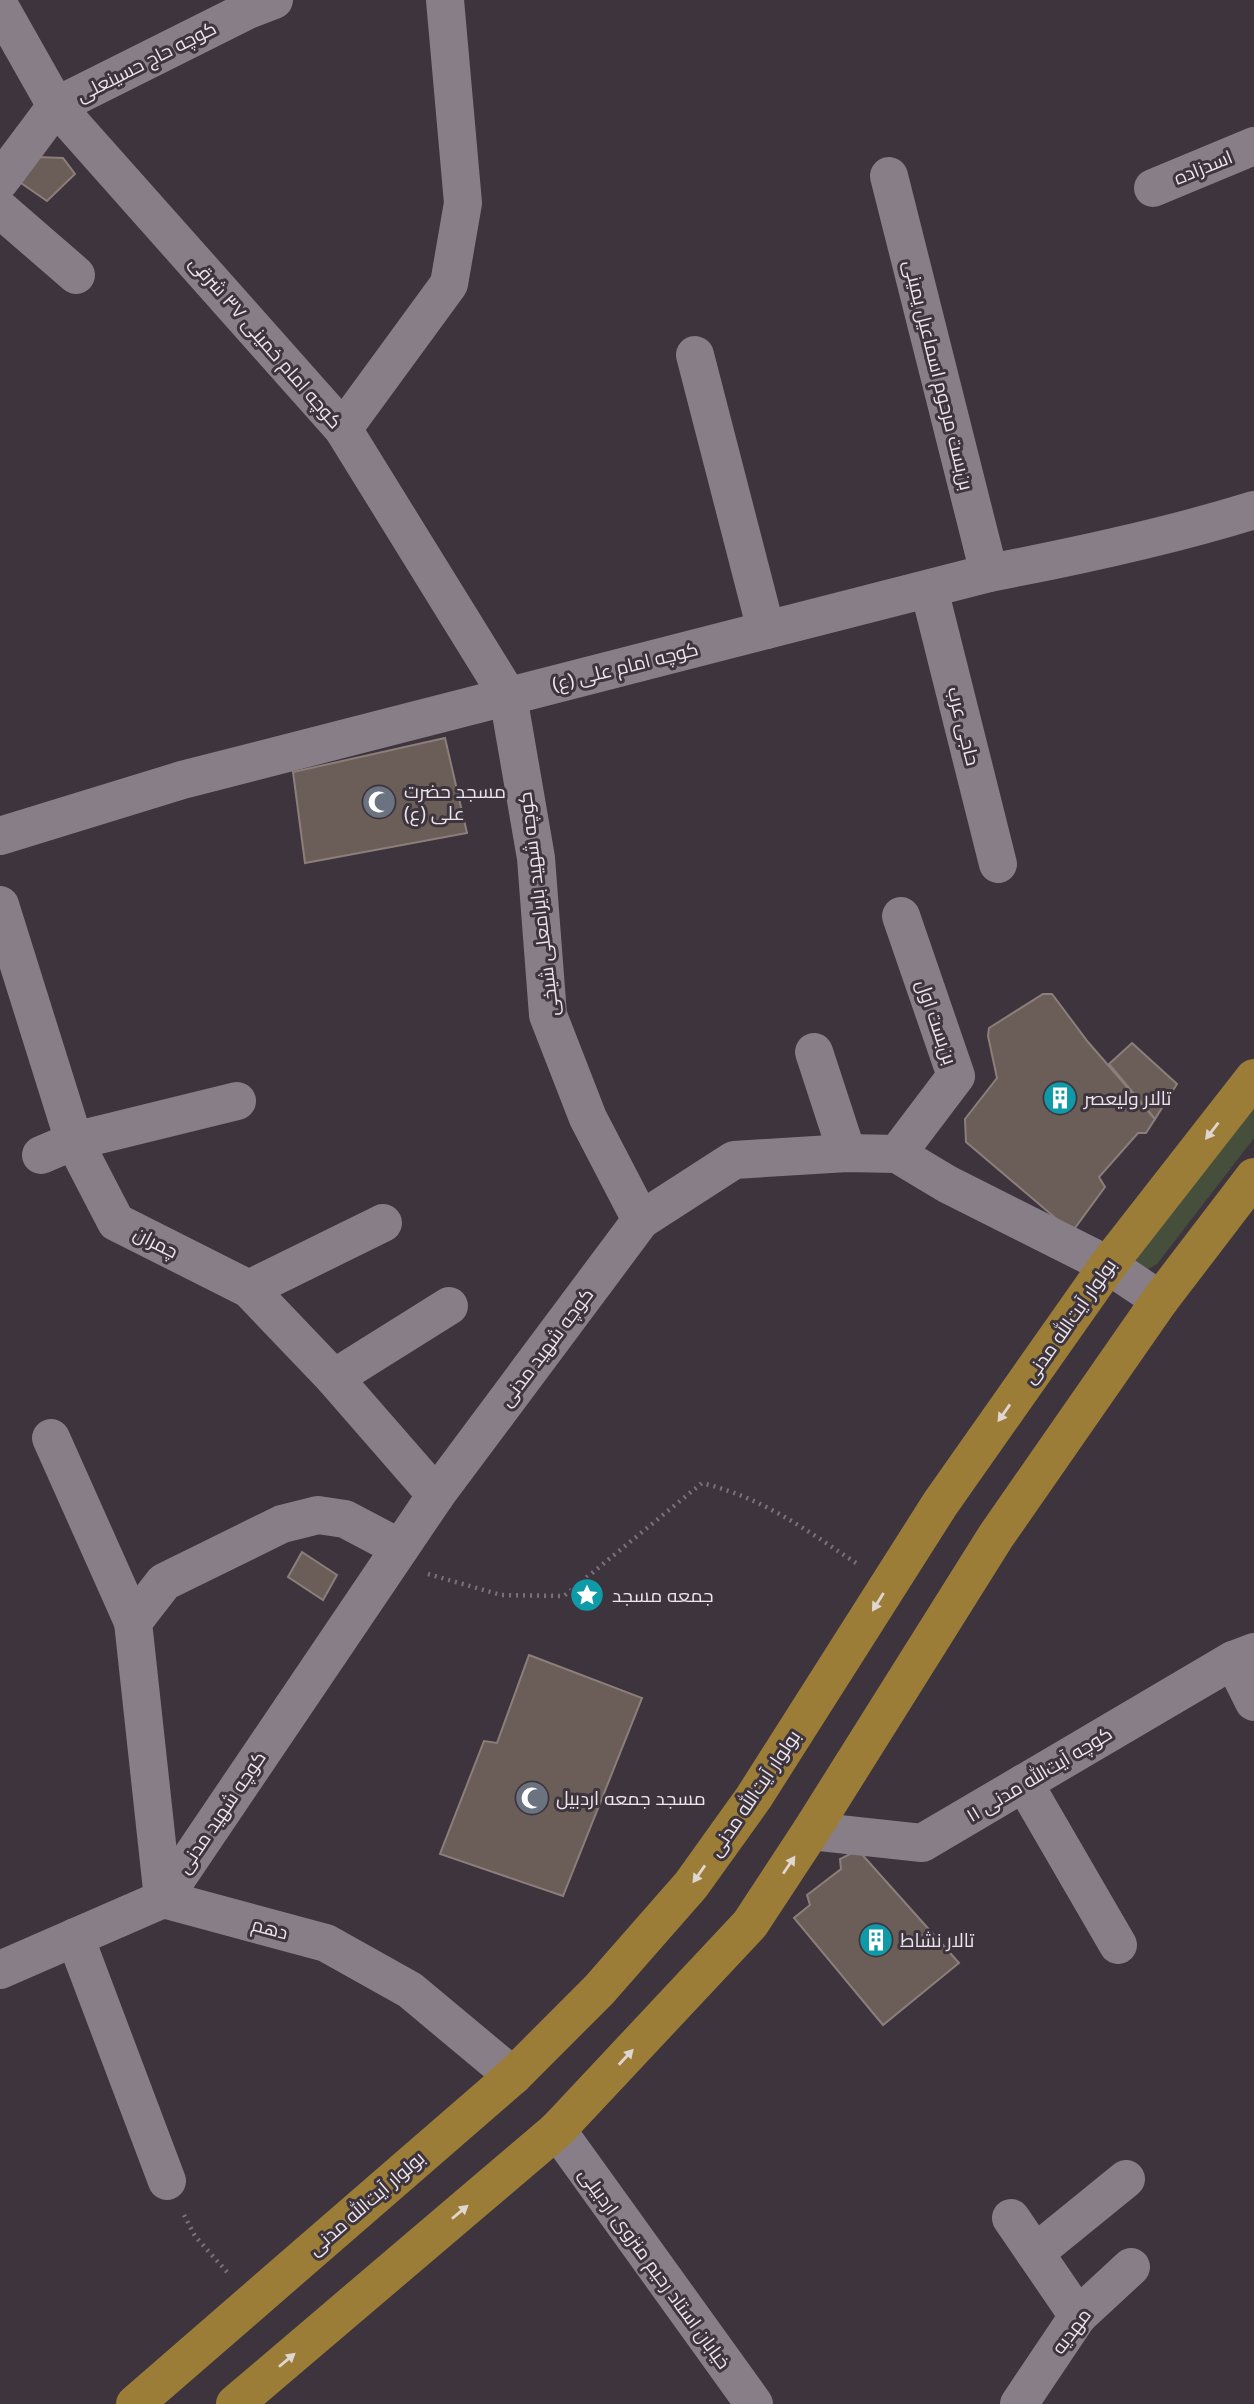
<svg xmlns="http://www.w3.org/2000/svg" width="1254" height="2404" font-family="'Noto Sans',Cairo,sans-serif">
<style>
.green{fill:#454f3c}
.building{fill:#6b5e59;stroke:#8c7e79;stroke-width:2}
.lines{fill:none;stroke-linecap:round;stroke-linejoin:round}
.path{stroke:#797279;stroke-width:4.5;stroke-dasharray:2 5;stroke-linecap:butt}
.minor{stroke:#887e88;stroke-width:38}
.major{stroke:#9b7d38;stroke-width:38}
.oneway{fill:#e0d6d1}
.labels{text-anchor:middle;stroke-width:6;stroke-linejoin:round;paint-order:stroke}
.street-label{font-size:19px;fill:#ece6ec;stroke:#3d343d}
.poi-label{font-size:19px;fill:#ece6ec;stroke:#3d343d;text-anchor:start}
</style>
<rect width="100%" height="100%" fill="#3d343d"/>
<polygon class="green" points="1254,1104 1254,1138 1157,1264 1145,1271 1135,1266 1138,1252"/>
<g class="building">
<polygon points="38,157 63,158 75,174 47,201 21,183"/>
<polygon points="445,738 467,833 305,863 293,772"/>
<polygon points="1043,994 1052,994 1088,1042 1155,1119 1146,1133 1138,1133 1099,1177 1105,1187 1072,1232 966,1142 965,1119 997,1078 988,1036 989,1028"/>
<polygon points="1132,1043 1177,1084 1155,1119 1109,1064"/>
<polygon points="302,1552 337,1575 323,1600 288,1577"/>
<polygon points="529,1655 642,1698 563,1896 440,1854 484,1741 497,1743"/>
<polygon points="858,1850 959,1963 883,2025 794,1918 810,1905 807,1895 841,1869 840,1859"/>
</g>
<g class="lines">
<g class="path">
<path d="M428,1574L501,1595L564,1596L702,1483C765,1499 803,1528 856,1563"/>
<polyline points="184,2215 195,2236 227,2272"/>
</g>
<g class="minor">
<polyline points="0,7 56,106 343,429 508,696 536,858 548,1015 588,1118 641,1220"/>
<polyline points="889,176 989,573"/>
<polyline points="0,181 56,106 248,10 274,0"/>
<polyline points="1153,188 1254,146"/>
<polyline points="0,209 76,275"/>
<polyline points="695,355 766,630"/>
<polyline points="343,429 449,284 463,203 445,0"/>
<polyline points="929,589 998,864"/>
<path d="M0,836L182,780L989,573C1078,556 1167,537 1254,510"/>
<polyline points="0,905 74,1141 116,1222 249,1289 334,1378 436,1495"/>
<polyline points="814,1052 847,1153"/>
<polyline points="897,1154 956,1076 901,916"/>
<polyline points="41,1155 74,1141 237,1101"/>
<polyline points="249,1289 383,1223"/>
<polyline points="334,1378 449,1306"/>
<polyline points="51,1438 133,1622"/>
<polyline points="1233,1660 1254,1702"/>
<polyline points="1024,1783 1118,1945"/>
<polyline points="811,1831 922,1843 1233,1660 1254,1652"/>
<polyline points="163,1899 436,1495 641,1220 734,1160 847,1153 897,1154 947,1184 1108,1265 1160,1300"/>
<polyline points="163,1899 133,1622 164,1582 282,1524 318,1515 345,1519 400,1548"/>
<polyline points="75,1937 167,2181"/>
<polyline points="0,1970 163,1899 326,1943 410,1990 513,2076"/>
<polyline points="557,2130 754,2404"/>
<polyline points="1011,2218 1078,2316"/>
<polyline points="1035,2253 1126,2179"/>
<polyline points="1019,2404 1078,2316 1131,2267"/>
</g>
<g class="major">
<polyline points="135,2404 513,2076 599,1990 691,1885 754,1797 940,1504 1108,1265 1254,1078"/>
<polyline points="235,2404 557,2130 750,1924 811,1831 996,1536 1160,1300 1254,1177"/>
</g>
</g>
<defs><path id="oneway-solid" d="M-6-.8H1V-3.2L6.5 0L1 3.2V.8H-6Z" transform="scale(1.75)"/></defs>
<g class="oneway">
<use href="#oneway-solid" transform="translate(1212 1131) rotate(128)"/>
<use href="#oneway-solid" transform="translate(1004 1413) rotate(125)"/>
<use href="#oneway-solid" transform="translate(878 1602) rotate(122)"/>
<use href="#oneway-solid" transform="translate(789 1865) rotate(-56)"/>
<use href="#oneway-solid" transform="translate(699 1874) rotate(125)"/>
<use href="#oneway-solid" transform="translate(626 2057) rotate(-47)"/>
<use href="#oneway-solid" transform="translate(460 2212) rotate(-40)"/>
<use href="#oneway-solid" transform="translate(287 2360) rotate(-40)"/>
</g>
<defs>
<g id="mosque-disc" transform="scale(1.75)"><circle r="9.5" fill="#6b7280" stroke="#3d343d"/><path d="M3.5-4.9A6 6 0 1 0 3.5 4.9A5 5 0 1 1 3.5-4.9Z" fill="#fff"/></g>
<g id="building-disc" transform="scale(1.75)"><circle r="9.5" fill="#0f9aa8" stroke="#3d343d"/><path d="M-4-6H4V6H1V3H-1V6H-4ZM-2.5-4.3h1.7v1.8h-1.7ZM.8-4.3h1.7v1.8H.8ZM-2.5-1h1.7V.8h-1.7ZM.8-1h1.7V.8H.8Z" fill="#fff"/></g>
<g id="sight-disc" transform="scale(1.75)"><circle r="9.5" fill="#0f9aa8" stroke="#3d343d"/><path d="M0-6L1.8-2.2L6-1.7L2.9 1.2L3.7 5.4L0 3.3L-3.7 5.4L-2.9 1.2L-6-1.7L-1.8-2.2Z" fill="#fff"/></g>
</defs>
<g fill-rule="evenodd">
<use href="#mosque-disc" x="379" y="802"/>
<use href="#building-disc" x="1060" y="1098"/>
<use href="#sight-disc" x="587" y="1595"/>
<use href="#mosque-disc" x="532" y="1798"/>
<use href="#building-disc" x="876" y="1940"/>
</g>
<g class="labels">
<g class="street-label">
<text transform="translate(146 61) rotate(-27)" y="7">کوچه حاج حسینعلی</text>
<text transform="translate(1203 167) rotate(-22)" y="7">اسدزاده</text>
<text transform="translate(266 342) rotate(49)" y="7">کوچه امام خمینی ۳۷ شرقی</text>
<text transform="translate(939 375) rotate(76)" y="7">بن‌بست مرحوم اسماعیل یمینی</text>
<text transform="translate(625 666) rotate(-14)" y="7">کوچه امام علی (ع)</text>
<text transform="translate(964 726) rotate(76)" y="7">حاجی عرب</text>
<text transform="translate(538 904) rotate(-97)" y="7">کوچه شهید بایرامعلی شیخی</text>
<text transform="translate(937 1022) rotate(71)" y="7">بن‌بست اول</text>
<text transform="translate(156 1242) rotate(27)" y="7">چمران</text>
<text transform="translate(1069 1321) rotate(-55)" y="7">بولوار آیت‌الله مدنی</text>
<text transform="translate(546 1347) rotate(-53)" y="7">کوچه شهید مدنی</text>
<text transform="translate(1039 1774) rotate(-31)" y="7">کوچه آیت‌الله مدنی ۱۱</text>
<text transform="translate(754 1793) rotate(-56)" y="7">بولوار آیت‌الله مدنی</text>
<text transform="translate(221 1812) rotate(-56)" y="7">کوچه شهید مدنی</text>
<text transform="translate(270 1928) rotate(15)" y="7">دهم</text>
<text transform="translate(366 2203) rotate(-41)" y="7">بولوار آیت‌الله مدنی</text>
<text transform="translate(655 2268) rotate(54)" y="7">خیابان استاد رحیم منزوی اردبیلی</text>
<text transform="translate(1071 2331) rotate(-53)" y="7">مهدیه</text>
</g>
<g class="poi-label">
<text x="404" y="798">مسجد حضرت<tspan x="404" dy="22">علی (ع)</tspan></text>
<text x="1084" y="1105">تالار ولیعصر</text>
<text x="612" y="1602">جمعه مسجد</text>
<text x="556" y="1805">مسجد جمعه اردبیل</text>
<text x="900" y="1947">تالار نشاط</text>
</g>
</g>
</svg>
